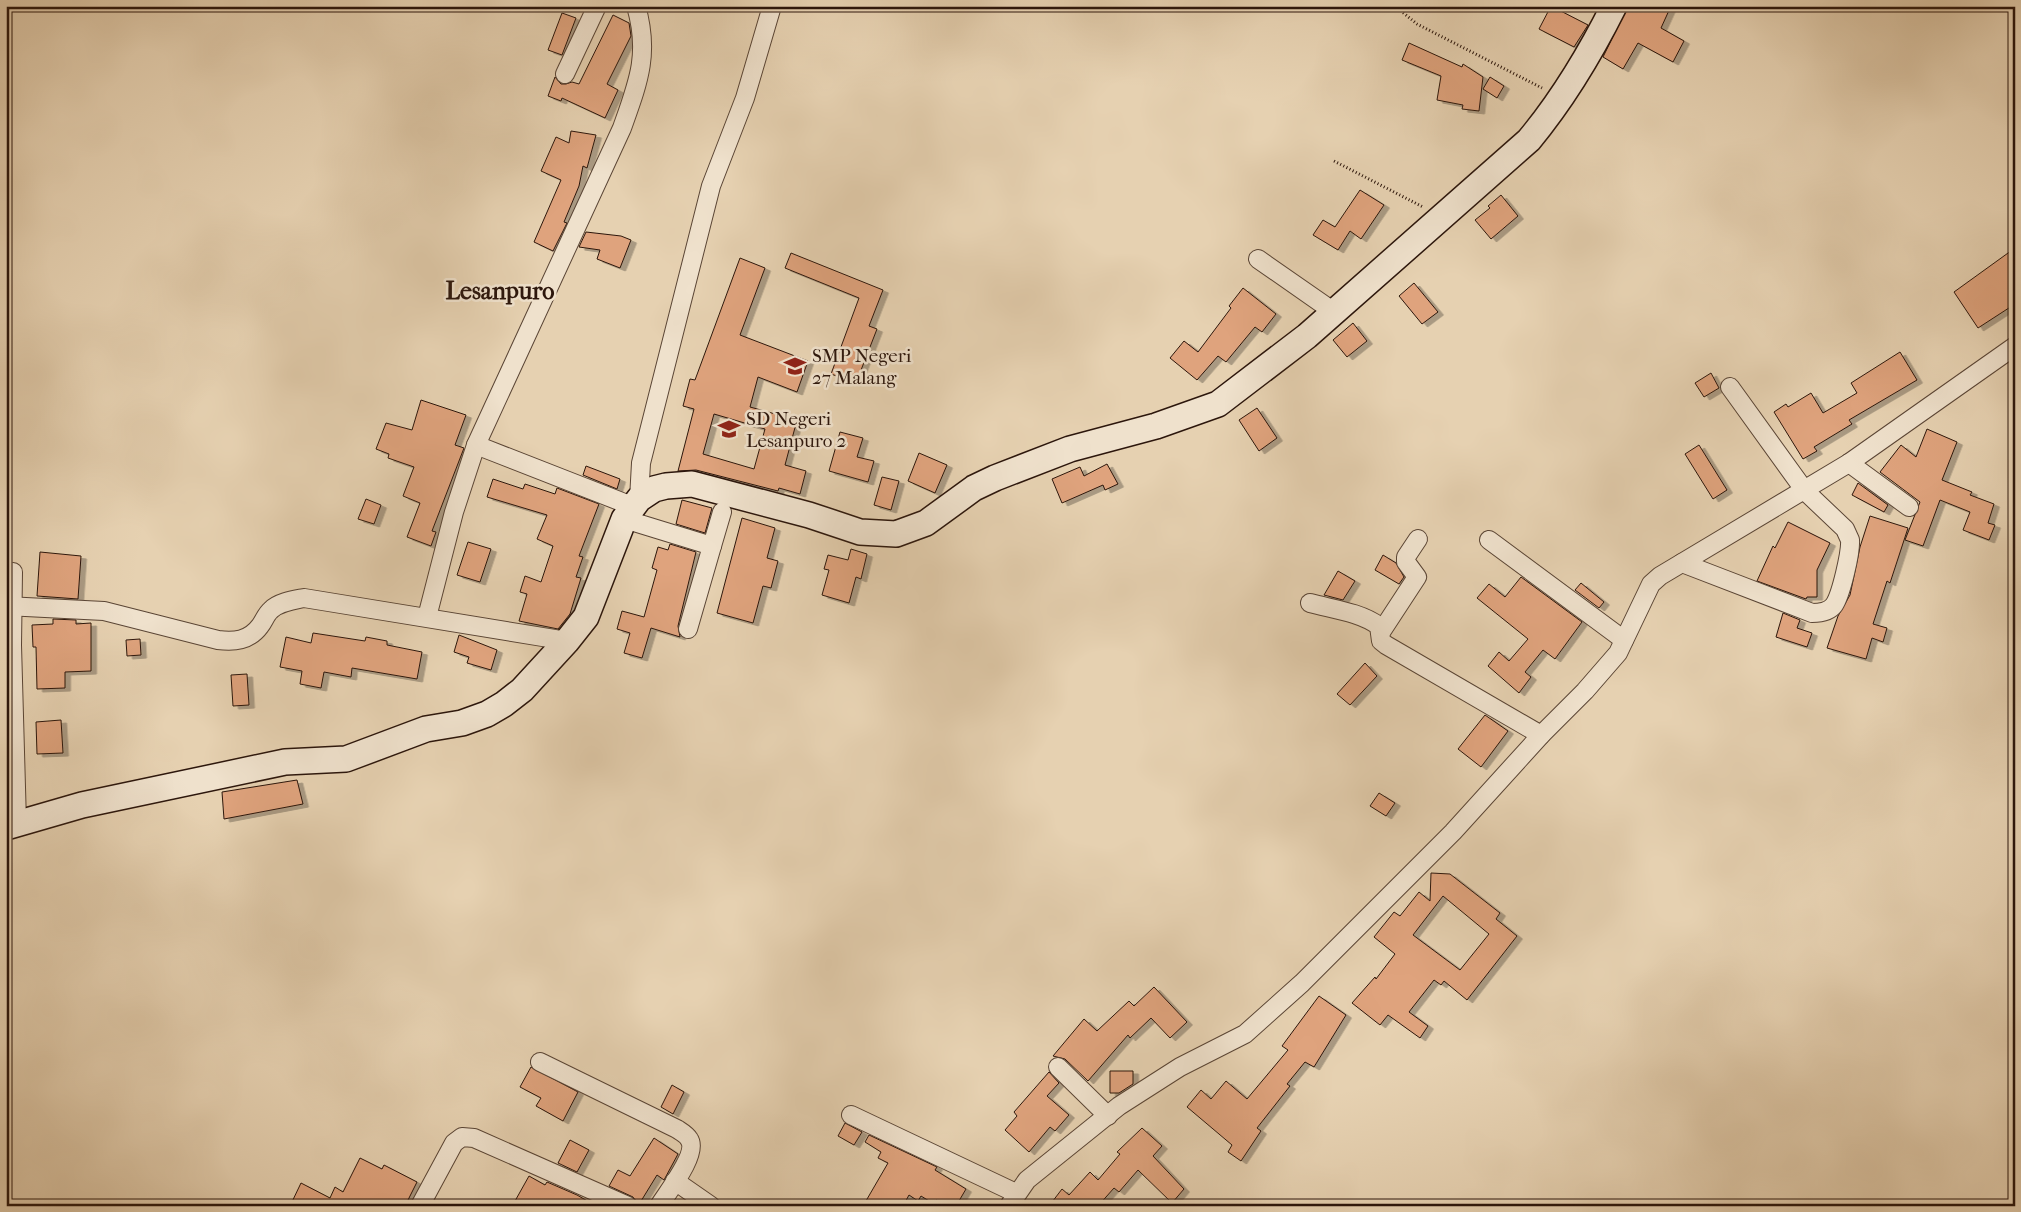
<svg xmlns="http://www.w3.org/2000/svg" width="2021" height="1212" font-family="'IM FELL French Canon',serif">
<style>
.building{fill:#dfa37d;stroke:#2c160c;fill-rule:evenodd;filter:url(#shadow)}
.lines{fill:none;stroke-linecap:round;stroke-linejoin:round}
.street-casing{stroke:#5a4535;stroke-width:20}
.secondary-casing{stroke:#2c160c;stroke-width:28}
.path{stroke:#2c160c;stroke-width:3;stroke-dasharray:1 2.5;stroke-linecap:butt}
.street{stroke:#efe1cc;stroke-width:18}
.secondary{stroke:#efe1cc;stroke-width:25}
.labels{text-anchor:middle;stroke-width:5;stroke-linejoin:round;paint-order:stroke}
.poi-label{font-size:19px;fill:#2c160c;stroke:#efe1cc;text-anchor:start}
.district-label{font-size:24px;font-weight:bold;fill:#2c160c;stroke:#efe1cc}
</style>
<defs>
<filter id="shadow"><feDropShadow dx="5.5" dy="3" stdDeviation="0" flood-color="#0004"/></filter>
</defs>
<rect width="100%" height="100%" fill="#e6d1b1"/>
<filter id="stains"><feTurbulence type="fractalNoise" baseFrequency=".004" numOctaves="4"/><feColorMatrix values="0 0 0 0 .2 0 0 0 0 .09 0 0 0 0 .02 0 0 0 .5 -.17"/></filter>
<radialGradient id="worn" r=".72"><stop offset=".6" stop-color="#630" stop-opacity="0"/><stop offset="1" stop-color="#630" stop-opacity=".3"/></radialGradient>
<g class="building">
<polygon points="1551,6 1588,25 1574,47 1539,29"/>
<polygon points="1628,6 1671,6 1661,28 1684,41 1673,62 1638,43 1623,69 1603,57"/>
<polygon points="562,13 576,18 562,55 548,50"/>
<polygon points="613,15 629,23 631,36 607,84 618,90 605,118 562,98 561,101 548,96 555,77 561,84 566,84 572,82 579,84"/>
<polygon points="1409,43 1462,67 1463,64 1483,77 1479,111 1462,109 1463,105 1437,100 1441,76 1402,60"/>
<polygon points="1490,77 1504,86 1497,98 1483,89"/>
<polygon points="571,131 596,135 587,168 583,166 579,186 564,222 567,223 553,251 534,242 561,180 541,171 556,137 569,143"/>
<polygon points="1360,190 1384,205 1361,239 1350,231 1338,250 1313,235 1323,220 1335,227"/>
<polygon points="1501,195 1518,216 1491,239 1475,220 1490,208 1488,206"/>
<polygon points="586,232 621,236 631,240 620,268 597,259 600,250 579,247"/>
<polygon points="2015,248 2015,304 1978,328 1954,292"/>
<polygon points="791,253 883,290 869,326 877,329 856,383 831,374 859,298 785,268"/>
<path d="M740,258L765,268L740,335L808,361L797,392L758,377L750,407L797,420L785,465L806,471L800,494L779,488L778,491L696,470L678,471L694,409L683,406L690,379L695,380ZM714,414L765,429L754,469L703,454Z"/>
<polygon points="1414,283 1438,312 1422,324 1399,296"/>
<polygon points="1243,288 1276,314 1262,332 1255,327 1226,362 1218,356 1197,380 1170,358 1184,341 1198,352 1231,308 1229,306"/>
<polygon points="1353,323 1367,341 1347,357 1333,340"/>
<polygon points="1900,352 1917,380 1849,420 1852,424 1814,447 1817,451 1803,459 1774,412 1786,404 1788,407 1811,393 1823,413 1857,393 1851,383"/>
<polygon points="1711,373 1719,388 1704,397 1695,383"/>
<polygon points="421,400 466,415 455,445 464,448 432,531 436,532 431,546 407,537 420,503 403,496 414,467 388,458 389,454 376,449 386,423 412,430"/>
<polygon points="1257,408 1277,438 1259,451 1239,420"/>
<polygon points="1927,429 1957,442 1942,480 1972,492 1970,495 1994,504 1988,523 1995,525 1989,540 1963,530 1970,512 1940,500 1923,546 1905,540 1920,502 1880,472 1901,445 1916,457"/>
<polygon points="840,432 863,438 857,457 874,461 868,482 829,471"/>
<polygon points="1699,445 1727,490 1713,499 1685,454"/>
<polygon points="919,453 947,465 935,493 908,481"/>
<polygon points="1107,464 1118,484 1105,490 1103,485 1062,503 1052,479 1080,467 1084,476"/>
<polygon points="586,466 620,479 617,489 583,475"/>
<polygon points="882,477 899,481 891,510 874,505"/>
<polygon points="493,479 523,489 525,484 555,494 557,488 599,504 579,556 583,557 576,577 581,578 570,614 558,629 519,621 527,594 520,592 525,576 541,582 553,546 537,539 547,515 487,497"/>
<polygon points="1858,483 1888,505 1884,512 1852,495"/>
<polygon points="366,499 381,505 374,524 358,519"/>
<polygon points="682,500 712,508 705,533 676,524"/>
<polygon points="1870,516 1908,528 1890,583 1887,581 1873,624 1887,628 1883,642 1872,638 1866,659 1827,648 1838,616 1850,595 1860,547"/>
<polygon points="742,518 775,528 767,558 778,561 771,588 763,586 753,623 717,613"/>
<polygon points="1788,522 1830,543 1817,570 1817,597 1807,597 1806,599 1757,581 1773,546 1775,548"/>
<polygon points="468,542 491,549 480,582 457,575"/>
<polygon points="670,544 696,552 678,626 680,637 651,628 642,658 624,653 630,633 617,629 622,611 644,617 657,570 652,568 658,547 668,550"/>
<polygon points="851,549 867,554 861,579 856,577 849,603 822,595 829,570 824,569 828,555 848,560"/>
<polygon points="40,552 81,556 78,599 37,596"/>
<polygon points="1383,555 1396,563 1404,577 1399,584 1375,570"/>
<polygon points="1338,571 1355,581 1343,600 1324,595"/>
<polygon points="1521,577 1582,622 1555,659 1543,650 1525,672 1531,677 1519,693 1488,666 1499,652 1509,661 1528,639 1477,598 1489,584 1505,597"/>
<polygon points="1581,583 1604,602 1599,608 1575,590"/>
<polygon points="1783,613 1800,620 1797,628 1812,633 1807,647 1776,637"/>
<polygon points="53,619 76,620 76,624 91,623 91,671 65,672 65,688 37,689 36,647 33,647 32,625 53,624"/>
<polygon points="313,633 365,641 366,637 387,641 387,645 422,652 417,679 352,668 351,677 324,672 321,688 300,684 302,671 280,667 286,637 311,643"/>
<polygon points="459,635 497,650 491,670 467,663 469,657 454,652"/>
<polygon points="140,639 141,655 127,656 126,640"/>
<polygon points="1365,663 1377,676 1350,705 1337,694"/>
<polygon points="247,674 249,705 233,706 231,675"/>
<polygon points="1485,715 1508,731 1481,767 1458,749"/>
<polygon points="61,720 63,753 37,754 36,722"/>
<polygon points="297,780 303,804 224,819 222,792"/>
<polygon points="1379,793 1395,803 1386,816 1370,806"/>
<path d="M1431,873L1450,874L1500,913L1496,919L1517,936L1467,1000L1444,981L1441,985L1434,980L1409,1012L1428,1026L1420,1038L1388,1015L1380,1025L1352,1003L1375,977L1376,979L1395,954L1374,937L1394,912L1400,916L1419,892L1430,901ZM1443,896L1489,934L1460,970L1413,935Z"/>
<polygon points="1154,987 1187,1022 1170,1038 1151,1018 1130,1038 1128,1035 1088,1081 1065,1059 1053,1056 1084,1019 1097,1031 1129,1001 1134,1006"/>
<polygon points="1319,996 1346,1015 1314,1067 1305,1062 1287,1084 1290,1086 1257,1128 1261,1131 1241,1161 1228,1152 1232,1145 1187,1107 1201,1090 1211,1099 1226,1081 1247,1099 1288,1050 1282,1046"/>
<polygon points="531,1067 578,1092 563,1121 536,1106 541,1098 520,1087"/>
<polygon points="1110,1071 1133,1071 1133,1084 1119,1093 1110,1093"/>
<polygon points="1049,1072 1059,1083 1047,1096 1069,1115 1055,1131 1050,1127 1029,1152 1005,1130 1017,1116 1014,1112"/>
<polygon points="672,1085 684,1092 673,1114 661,1107"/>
<polygon points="845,1123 862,1132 854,1145 838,1136"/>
<polygon points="1142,1128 1162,1146 1153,1156 1184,1189 1172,1203 1138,1170 1119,1192 1114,1188 1098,1206 1049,1206 1062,1189 1069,1195 1090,1172 1098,1180 1120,1154 1117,1152"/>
<polygon points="869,1135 937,1167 935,1170 966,1189 956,1206 946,1206 936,1200 934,1204 921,1196 918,1201 909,1195 903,1206 863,1206 888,1163 878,1158 881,1152 865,1142"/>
<polygon points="654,1138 678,1154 664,1180 657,1175 638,1206 633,1197 609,1186 618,1170 630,1176"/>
<polygon points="570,1140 589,1150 577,1172 558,1163"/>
<polygon points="360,1158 382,1169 384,1165 417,1182 405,1206 290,1206 301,1183 330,1198 335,1187 343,1192"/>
<polygon points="529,1176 545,1185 547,1182 577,1195 596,1206 523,1206 515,1201"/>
</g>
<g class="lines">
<g class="street-casing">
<g id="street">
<polyline points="565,74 597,6"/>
<polyline points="1258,259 1334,312"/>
<polyline points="476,445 632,506"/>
<polyline points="1849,463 1909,507"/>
<polyline points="639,499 641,463 711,186 745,98 772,6"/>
<polyline points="624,519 712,546 688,629"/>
<polyline points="1489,540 1624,640"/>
<polyline points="712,546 722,512"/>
<path d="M1682,563L1812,613C1820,613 1829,612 1834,605C1841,595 1851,552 1850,540L1845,529L1805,491L1730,387"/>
<polyline points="13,572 12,645 17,823"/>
<path d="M1310,603C1332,609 1360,612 1379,626L1381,641L1386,645L1541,735"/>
<path d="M6,606L104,611L218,640C234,642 249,641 260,626C264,621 266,614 271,610C279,602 294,600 304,598L567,641"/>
<path d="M427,617L454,512L476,445L622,128C638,83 650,54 636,6"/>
<polyline points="1381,632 1417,577 1406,562 1406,557 1418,539"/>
<path d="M540,1062L677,1129C680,1131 687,1135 689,1139C699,1153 667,1193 659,1206"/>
<polyline points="1058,1067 1108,1116"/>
<polyline points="851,1115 1016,1193"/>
<polyline points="675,1181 711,1206"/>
<polyline points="420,1206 454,1143 462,1137 474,1138 628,1206"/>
<polyline points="1009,1206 1027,1180 1119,1106 1180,1067 1245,1034 1302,983 1453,832 1541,735 1585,691 1618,653 1651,584 1660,576 1849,463 2015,346"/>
</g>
</g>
<g class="secondary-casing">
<path id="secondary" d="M6,827L82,805L285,762L346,759L426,729L462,723L487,714L504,704L522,690L567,641L586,617L624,519L639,499L654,489L666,486L692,484L809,515L860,532L896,534L926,523L974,488L995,478L1070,449L1156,426L1218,404L1307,336L1529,140C1563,99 1590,54 1614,6"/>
</g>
<g class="path">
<polyline points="1395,6 1417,24 1542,88"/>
<polyline points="1334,161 1423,207"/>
</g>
<use href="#street" class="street"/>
<use href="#secondary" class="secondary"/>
</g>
<defs>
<g id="school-bare" transform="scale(1.725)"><path d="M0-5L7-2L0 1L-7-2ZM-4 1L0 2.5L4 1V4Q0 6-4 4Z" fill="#8f2418" stroke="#efe1cc" stroke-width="2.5" paint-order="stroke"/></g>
</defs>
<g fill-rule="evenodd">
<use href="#school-bare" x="795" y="366"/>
<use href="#school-bare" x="729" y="429"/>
</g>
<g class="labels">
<g class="poi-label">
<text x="812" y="362">SMP Negeri<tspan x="812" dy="22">27 Malang</tspan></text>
<text x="746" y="425">SD Negeri<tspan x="746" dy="22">Lesanpuro 2</tspan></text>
</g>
<g class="district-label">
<text x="500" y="299">Lesanpuro</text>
</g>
</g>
<rect width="2021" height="1212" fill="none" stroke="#e6d1b1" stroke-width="25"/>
<rect x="8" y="8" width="2006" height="1197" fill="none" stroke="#2c160c" stroke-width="2.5"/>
<rect x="12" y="12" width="1996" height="1187" fill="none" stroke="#2c160c"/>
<rect width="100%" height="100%" filter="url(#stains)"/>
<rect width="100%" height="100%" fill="url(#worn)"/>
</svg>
